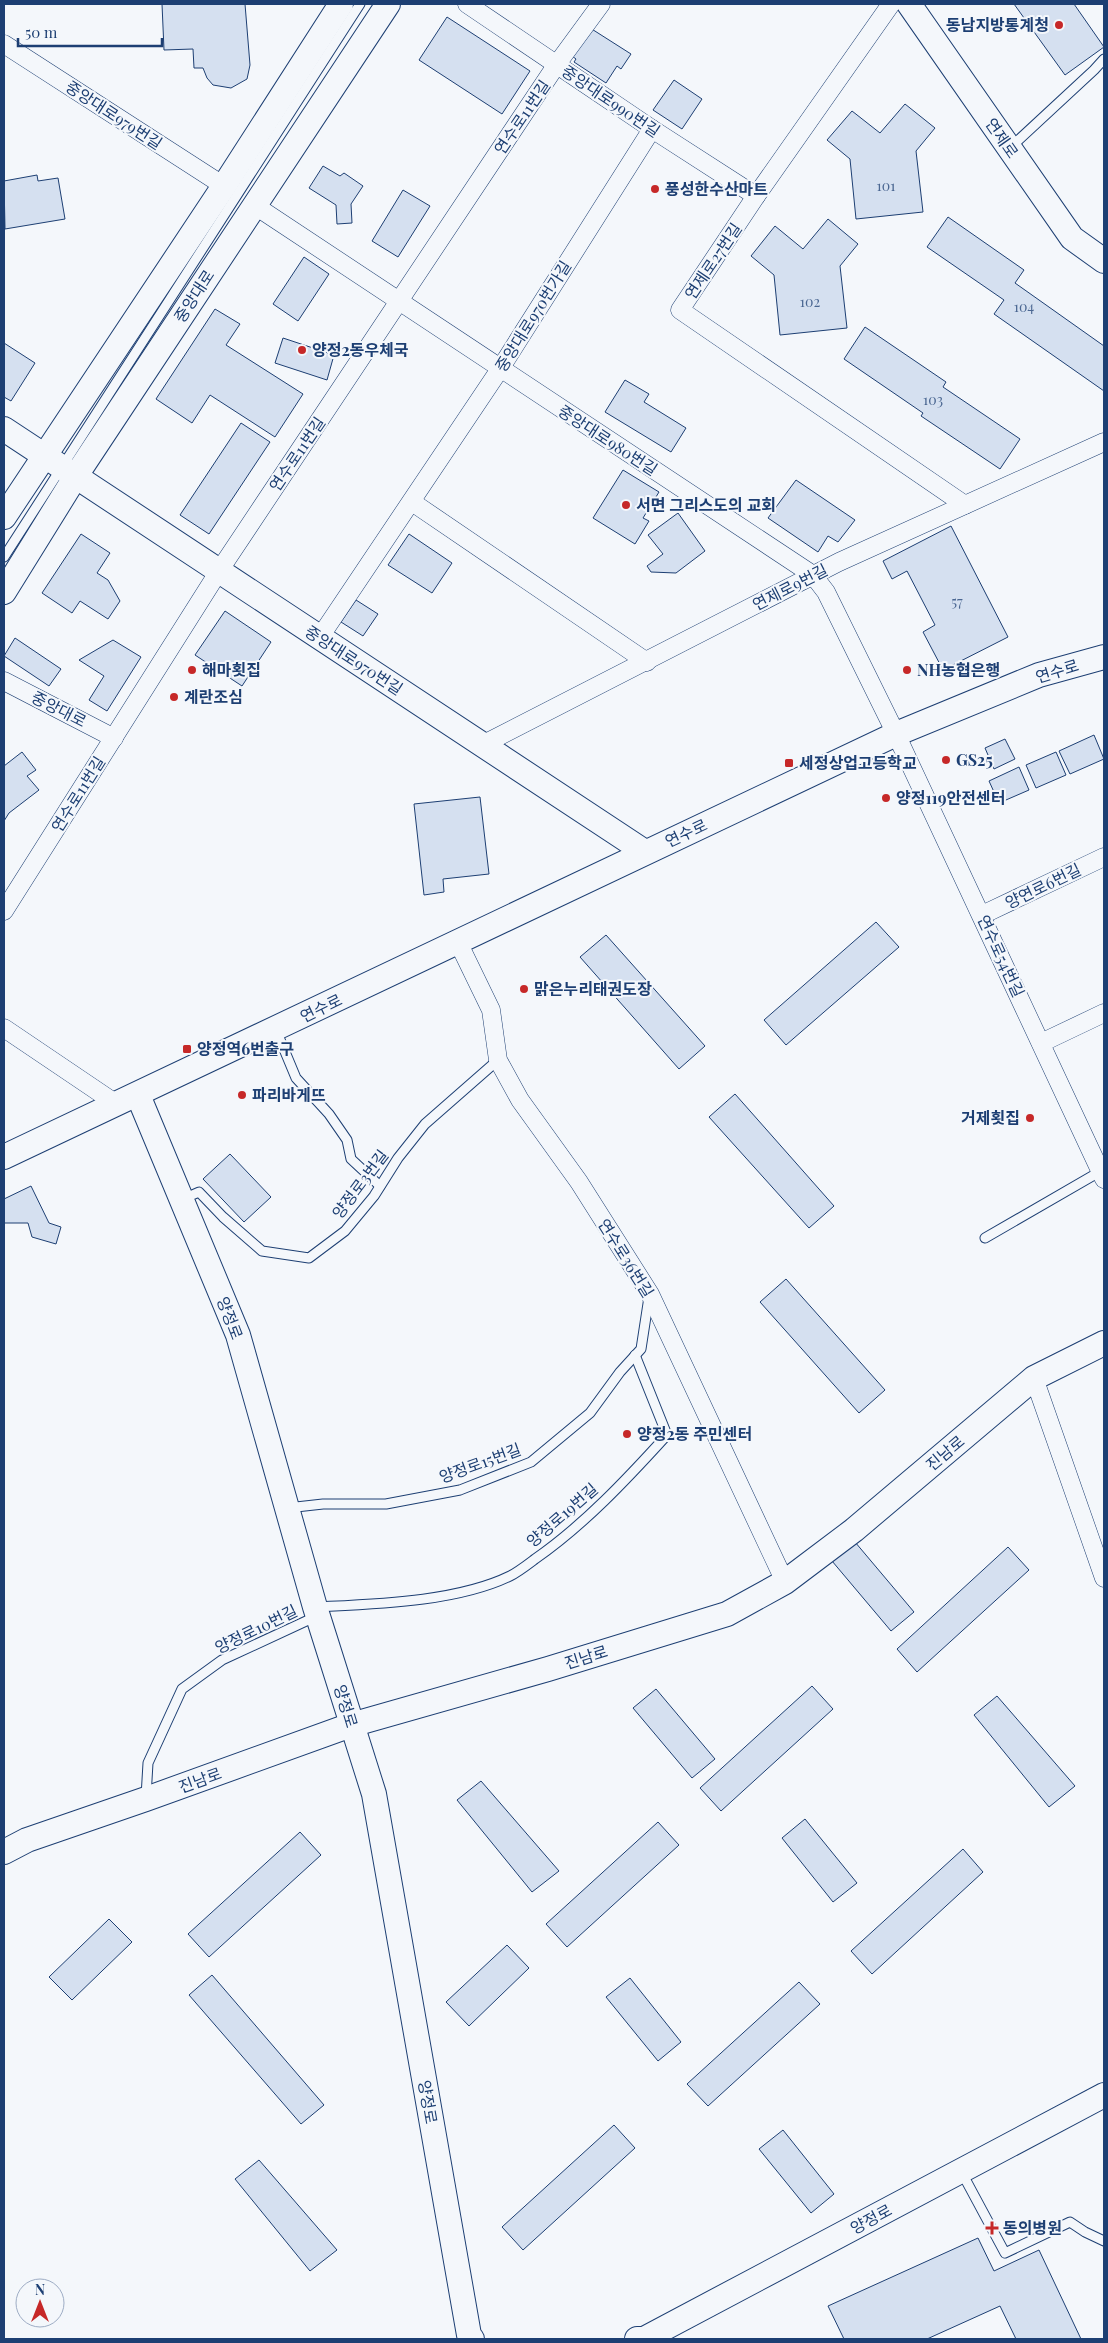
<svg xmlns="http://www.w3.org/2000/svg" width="1108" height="2343" font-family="'Playfair Display','Noto Sans KR',serif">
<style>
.building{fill:#d5e0f0;stroke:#1d3f73}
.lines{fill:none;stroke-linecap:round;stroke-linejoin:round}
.lane-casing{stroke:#1d3f73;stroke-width:11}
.street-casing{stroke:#1d3f73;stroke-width:19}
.secondary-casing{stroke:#1d3f73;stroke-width:26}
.lane{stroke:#f4f7fb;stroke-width:9}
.street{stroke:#f4f7fb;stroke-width:18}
.secondary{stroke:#f4f7fb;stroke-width:24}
.poi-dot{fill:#c62828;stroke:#f4f7fb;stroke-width:2}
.labels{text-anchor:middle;stroke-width:4;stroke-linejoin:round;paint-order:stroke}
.number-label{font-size:14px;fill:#4b6792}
.poi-label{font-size:16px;font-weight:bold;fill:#1d3f73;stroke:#f4f7fb;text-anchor:start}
.street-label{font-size:16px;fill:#1d3f73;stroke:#f4f7fb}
</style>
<rect width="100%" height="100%" fill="#f4f7fb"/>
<g class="building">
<polygon points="162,4 245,4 250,65 247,79 231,88 213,85 207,78 203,68 194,68 193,49 164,50"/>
<polygon points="1014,4 1074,4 1104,47 1065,75"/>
<polygon points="447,17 530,71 502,114 419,60"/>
<polygon points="587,26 631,54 621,69 617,66 606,83 574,62 576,59 572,56"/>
<polygon points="674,80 702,99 682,129 653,110"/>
<polygon points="905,104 935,128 916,151 923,212 856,219 850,159 827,140 852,111 880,133"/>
<polygon points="323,166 340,176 344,173 363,186 351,204 352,223 337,224 336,205 309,188"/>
<polygon points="37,175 38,181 58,178 65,219 5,229 4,181"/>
<polygon points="403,190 430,206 398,257 372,241"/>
<polygon points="948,217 1024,270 1015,283 1104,346 1104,391 994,314 1004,300 927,247"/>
<polygon points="828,219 858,244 840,266 847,328 780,335 774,275 751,256 775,226 803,249"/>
<polygon points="304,257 329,274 298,321 273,304"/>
<polygon points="215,309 240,324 226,345 303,394 275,437 210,395 192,423 156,399"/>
<polygon points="865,327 946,382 943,387 1020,439 1000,469 921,416 923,413 844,359"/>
<polygon points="283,338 334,355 327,380 275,363"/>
<polygon points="4,343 35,363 11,401 4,397"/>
<polygon points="625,380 649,394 644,402 686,428 671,452 605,412"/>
<polygon points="241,423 270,442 209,534 180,515"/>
<polygon points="623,470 659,492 643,518 649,521 635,544 593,518"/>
<polygon points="796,480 855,520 838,542 828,536 818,552 768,518"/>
<polygon points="678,513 705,551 676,573 651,572 647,566 663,554 648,535"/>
<polygon points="951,526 1008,637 943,670 923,632 935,625 907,571 892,579 883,561"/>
<polygon points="81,534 110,553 97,573 108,580 120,601 108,619 80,601 72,613 42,593"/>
<polygon points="409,534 452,563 432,593 388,565"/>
<polygon points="356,600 378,614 363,636 341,622"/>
<polygon points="225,611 271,642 242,686 195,655"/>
<polygon points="15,638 61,669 49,686 4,656"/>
<polygon points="113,640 141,657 107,711 89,700 104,676 79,660"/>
<polygon points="1094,735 1104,759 1070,774 1059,751"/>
<polygon points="1005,739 1015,759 994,769 985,748"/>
<polygon points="22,752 36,770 27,776 39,790 9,813 4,821 4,766"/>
<polygon points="1056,752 1066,775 1036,788 1026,765"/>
<polygon points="1019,767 1029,790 999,803 989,781"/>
<polygon points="480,797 489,874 443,879 444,892 424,895 414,804"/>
<polygon points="876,922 899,947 786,1045 764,1020"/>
<polygon points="606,935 705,1046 679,1069 580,957"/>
<polygon points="735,1094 834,1206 809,1228 709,1117"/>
<polygon points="230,1154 271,1197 244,1222 203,1179"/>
<polygon points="31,1186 49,1223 61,1227 56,1244 32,1237 28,1223 4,1223 4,1199"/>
<polygon points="786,1279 885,1390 859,1413 760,1302"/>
<polygon points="855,1542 914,1612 891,1631 832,1561"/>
<polygon points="1008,1547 1029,1570 917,1672 897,1649"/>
<polygon points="812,1686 833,1709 721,1811 700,1788"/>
<polygon points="656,1689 715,1759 692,1778 633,1708"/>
<polygon points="997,1696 1075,1786 1049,1807 974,1715"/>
<polygon points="481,1781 559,1871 532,1892 457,1800"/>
<polygon points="805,1819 857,1883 833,1902 782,1838"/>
<polygon points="658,1822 679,1845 567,1947 546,1924"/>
<polygon points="300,1832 321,1855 209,1957 188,1934"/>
<polygon points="963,1849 983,1872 872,1974 851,1951"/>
<polygon points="109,1919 132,1942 72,2000 49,1977"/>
<polygon points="507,1945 529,1968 469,2026 446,2002"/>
<polygon points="212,1975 324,2105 301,2124 189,1995"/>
<polygon points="630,1978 681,2042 658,2061 606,1997"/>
<polygon points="799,1982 820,2004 708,2106 687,2084"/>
<polygon points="614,2125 635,2148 523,2250 502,2227"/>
<polygon points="783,2130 834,2194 811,2213 759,2149"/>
<polygon points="259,2160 337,2250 310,2271 235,2179"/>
<polygon points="978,2238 994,2271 1039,2250 1081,2339 1016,2339 1000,2306 927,2339 844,2339 828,2306"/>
</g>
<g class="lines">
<g class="lane-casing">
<g id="lane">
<polyline points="1011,147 1094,70 1104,59"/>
<polyline points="4,557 360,4"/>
<polyline points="276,1030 296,1078 329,1114 347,1140 351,1159 380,1186"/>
<polyline points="183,1199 199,1192 223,1217 262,1251 309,1258 345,1231 374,1196 398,1158 425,1124 498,1060"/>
<polyline points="985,1238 1101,1171"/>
<polyline points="287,1508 323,1504 386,1504 460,1490 531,1462 590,1413 620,1372 641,1349 649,1297"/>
<path d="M316,1607C375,1604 457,1602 510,1576C518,1572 527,1565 535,1559C584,1525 627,1479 667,1435L635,1355"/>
<polyline points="146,1797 148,1763 182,1689 222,1660 317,1616"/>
<polyline points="962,2173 1005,2253 1070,2222 1085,2232 1104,2241"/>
</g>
</g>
<g class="street-casing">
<g id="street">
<polyline points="467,4 652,129 756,196"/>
<polyline points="891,4 756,196 680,310 965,505"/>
<polyline points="4,44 224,186"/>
<polyline points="254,205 813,575 826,592 896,734 1104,1179"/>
<polyline points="412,502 647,662"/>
<polyline points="320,637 500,369 652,129"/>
<polyline points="4,681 114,738"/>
<polyline points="482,745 839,562 1104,442"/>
<polyline points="4,911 219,571 557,64 601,4"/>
<polyline points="982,915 1104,857"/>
<polyline points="458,942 491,1010 498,1060 520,1100 579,1182 650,1294 785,1582"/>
<polyline points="4,1028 118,1105"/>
<polyline points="1041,1043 1104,1013"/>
<polyline points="1034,1378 1104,1578"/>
</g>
</g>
<g class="secondary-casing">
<g id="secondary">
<polyline points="909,4 1072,238 1104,261"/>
<polyline points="4,429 645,852"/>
<polyline points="4,517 224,186 341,4"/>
<polyline points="4,592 79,471 388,4"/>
<polyline points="138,1095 238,1335 315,1607 374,1794 469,2335 472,2339"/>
<polyline points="4,1157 896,734 1039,675 1104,657"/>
<polyline points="4,1852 27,1840 146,1799 351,1725 548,1669 727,1614 785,1582 854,1530 1034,1378 1104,1343"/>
<polyline points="637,2339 644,2339 1104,2095"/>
</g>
</g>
<use href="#lane" class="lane"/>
<use href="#street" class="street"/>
<use href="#secondary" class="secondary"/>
</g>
<g class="poi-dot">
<circle cx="1059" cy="25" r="5"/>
<circle cx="655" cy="189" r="5"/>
<circle cx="302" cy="350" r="5"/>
<circle cx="626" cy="505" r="5"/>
<circle cx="192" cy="670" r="5"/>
<circle cx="907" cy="670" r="5"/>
<circle cx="174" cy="697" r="5"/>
<circle cx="946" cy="760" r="5"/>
<rect x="784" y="758" width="10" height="10" rx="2.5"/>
<circle cx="886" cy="798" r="5"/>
<circle cx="524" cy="989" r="5"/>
<rect x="182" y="1044" width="10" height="10" rx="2.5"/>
<circle cx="242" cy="1095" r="5"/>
<circle cx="1030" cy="1118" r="5"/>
<circle cx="627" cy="1434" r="5"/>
<path d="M989.5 2220.5h5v5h5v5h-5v5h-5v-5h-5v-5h5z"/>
</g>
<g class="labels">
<g class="number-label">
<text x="886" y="191">101</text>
<text x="810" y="307">102</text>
<text x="1024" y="312">104</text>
<text x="933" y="405">103</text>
<text x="957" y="607">57</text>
</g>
<g class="poi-label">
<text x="1049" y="31" text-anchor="end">동남지방통계청</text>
<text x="665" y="195">풍성한수산마트</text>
<text x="312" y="356">양정2동우체국</text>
<text x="636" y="511">서면 그리스도의 교회</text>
<text x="202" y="676">해마횟집</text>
<text x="917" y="676">NH농협은행</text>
<text x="184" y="703">계란조심</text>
<text x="956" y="766">GS25</text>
<text x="799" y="769">세정상업고등학교</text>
<text x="896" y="804">양정119안전센터</text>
<text x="534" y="995">맑은누리태권도장</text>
<text x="197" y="1055">양정역6번출구</text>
<text x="252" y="1101">파리바게뜨</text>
<text x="1020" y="1124" text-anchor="end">거제횟집</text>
<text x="637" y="1440">양정2동 주민센터</text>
<text x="1003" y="2234">동의병원</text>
</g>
<g class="street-label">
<text transform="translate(611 101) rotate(34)" y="6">중앙대로990번길</text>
<text transform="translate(114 115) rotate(33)" y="6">중앙대로979번길</text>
<text transform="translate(522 117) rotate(-56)" y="6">연수로11번길</text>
<text transform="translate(1002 138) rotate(55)" y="6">연제로</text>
<text transform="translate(713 261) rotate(-56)" y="6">연제로27번길</text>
<text transform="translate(194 296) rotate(-57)" y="6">중앙대로</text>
<text transform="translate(533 316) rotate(-58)" y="6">중앙대로970번가길</text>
<text transform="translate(608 440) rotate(33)" y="6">중앙대로980번길</text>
<text transform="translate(297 454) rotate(-56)" y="6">연수로11번길</text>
<text transform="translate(790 587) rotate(-27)" y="6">연제로9번길</text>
<text transform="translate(354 660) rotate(33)" y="6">중앙대로970번길</text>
<text transform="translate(1057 671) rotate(-17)" y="6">연수로</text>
<text transform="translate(59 709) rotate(27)" y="6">중앙대로</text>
<text transform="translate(78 794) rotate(-58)" y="6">연수로11번길</text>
<text transform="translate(686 833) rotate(-25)" y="6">연수로</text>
<text transform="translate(1043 886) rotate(-26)" y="6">양연로6번길</text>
<text transform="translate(1001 956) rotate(65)" y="6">연수로54번길</text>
<text transform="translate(321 1008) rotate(-26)" y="6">연수로</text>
<text transform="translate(360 1184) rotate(-53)" y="6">양정로3번길</text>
<text transform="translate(626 1258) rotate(58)" y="6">연수로36번길</text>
<text transform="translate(230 1318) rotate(69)" y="6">양정로</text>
<text transform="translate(945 1453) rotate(-40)" y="6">진남로</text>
<text transform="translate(480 1463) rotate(-20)" y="6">양정로15번길</text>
<text transform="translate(562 1515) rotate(-41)" y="6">양정로19번길</text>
<text transform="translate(256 1629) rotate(-26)" y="6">양정로10번길</text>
<text transform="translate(586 1657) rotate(-17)" y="6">진남로</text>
<text transform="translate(346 1706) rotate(73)" y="6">양정로</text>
<text transform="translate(200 1780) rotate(-20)" y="6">진남로</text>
<text transform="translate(428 2102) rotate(80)" y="6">양정로</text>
<text transform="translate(871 2219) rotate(-28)" y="6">양정로</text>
</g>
</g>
<rect width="1108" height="2343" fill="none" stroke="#1d3f73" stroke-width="10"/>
<g transform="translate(40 2303)"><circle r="24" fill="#f4f7fb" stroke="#9eadc5"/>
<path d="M0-4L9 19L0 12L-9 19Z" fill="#c62828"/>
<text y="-8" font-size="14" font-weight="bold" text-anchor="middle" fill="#1d3f73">N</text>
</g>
<path d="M18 38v8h144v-8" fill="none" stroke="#1d3f73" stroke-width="2.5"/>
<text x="25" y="38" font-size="15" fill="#1d3f73" stroke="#f4f7fb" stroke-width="4" paint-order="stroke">50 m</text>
</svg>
